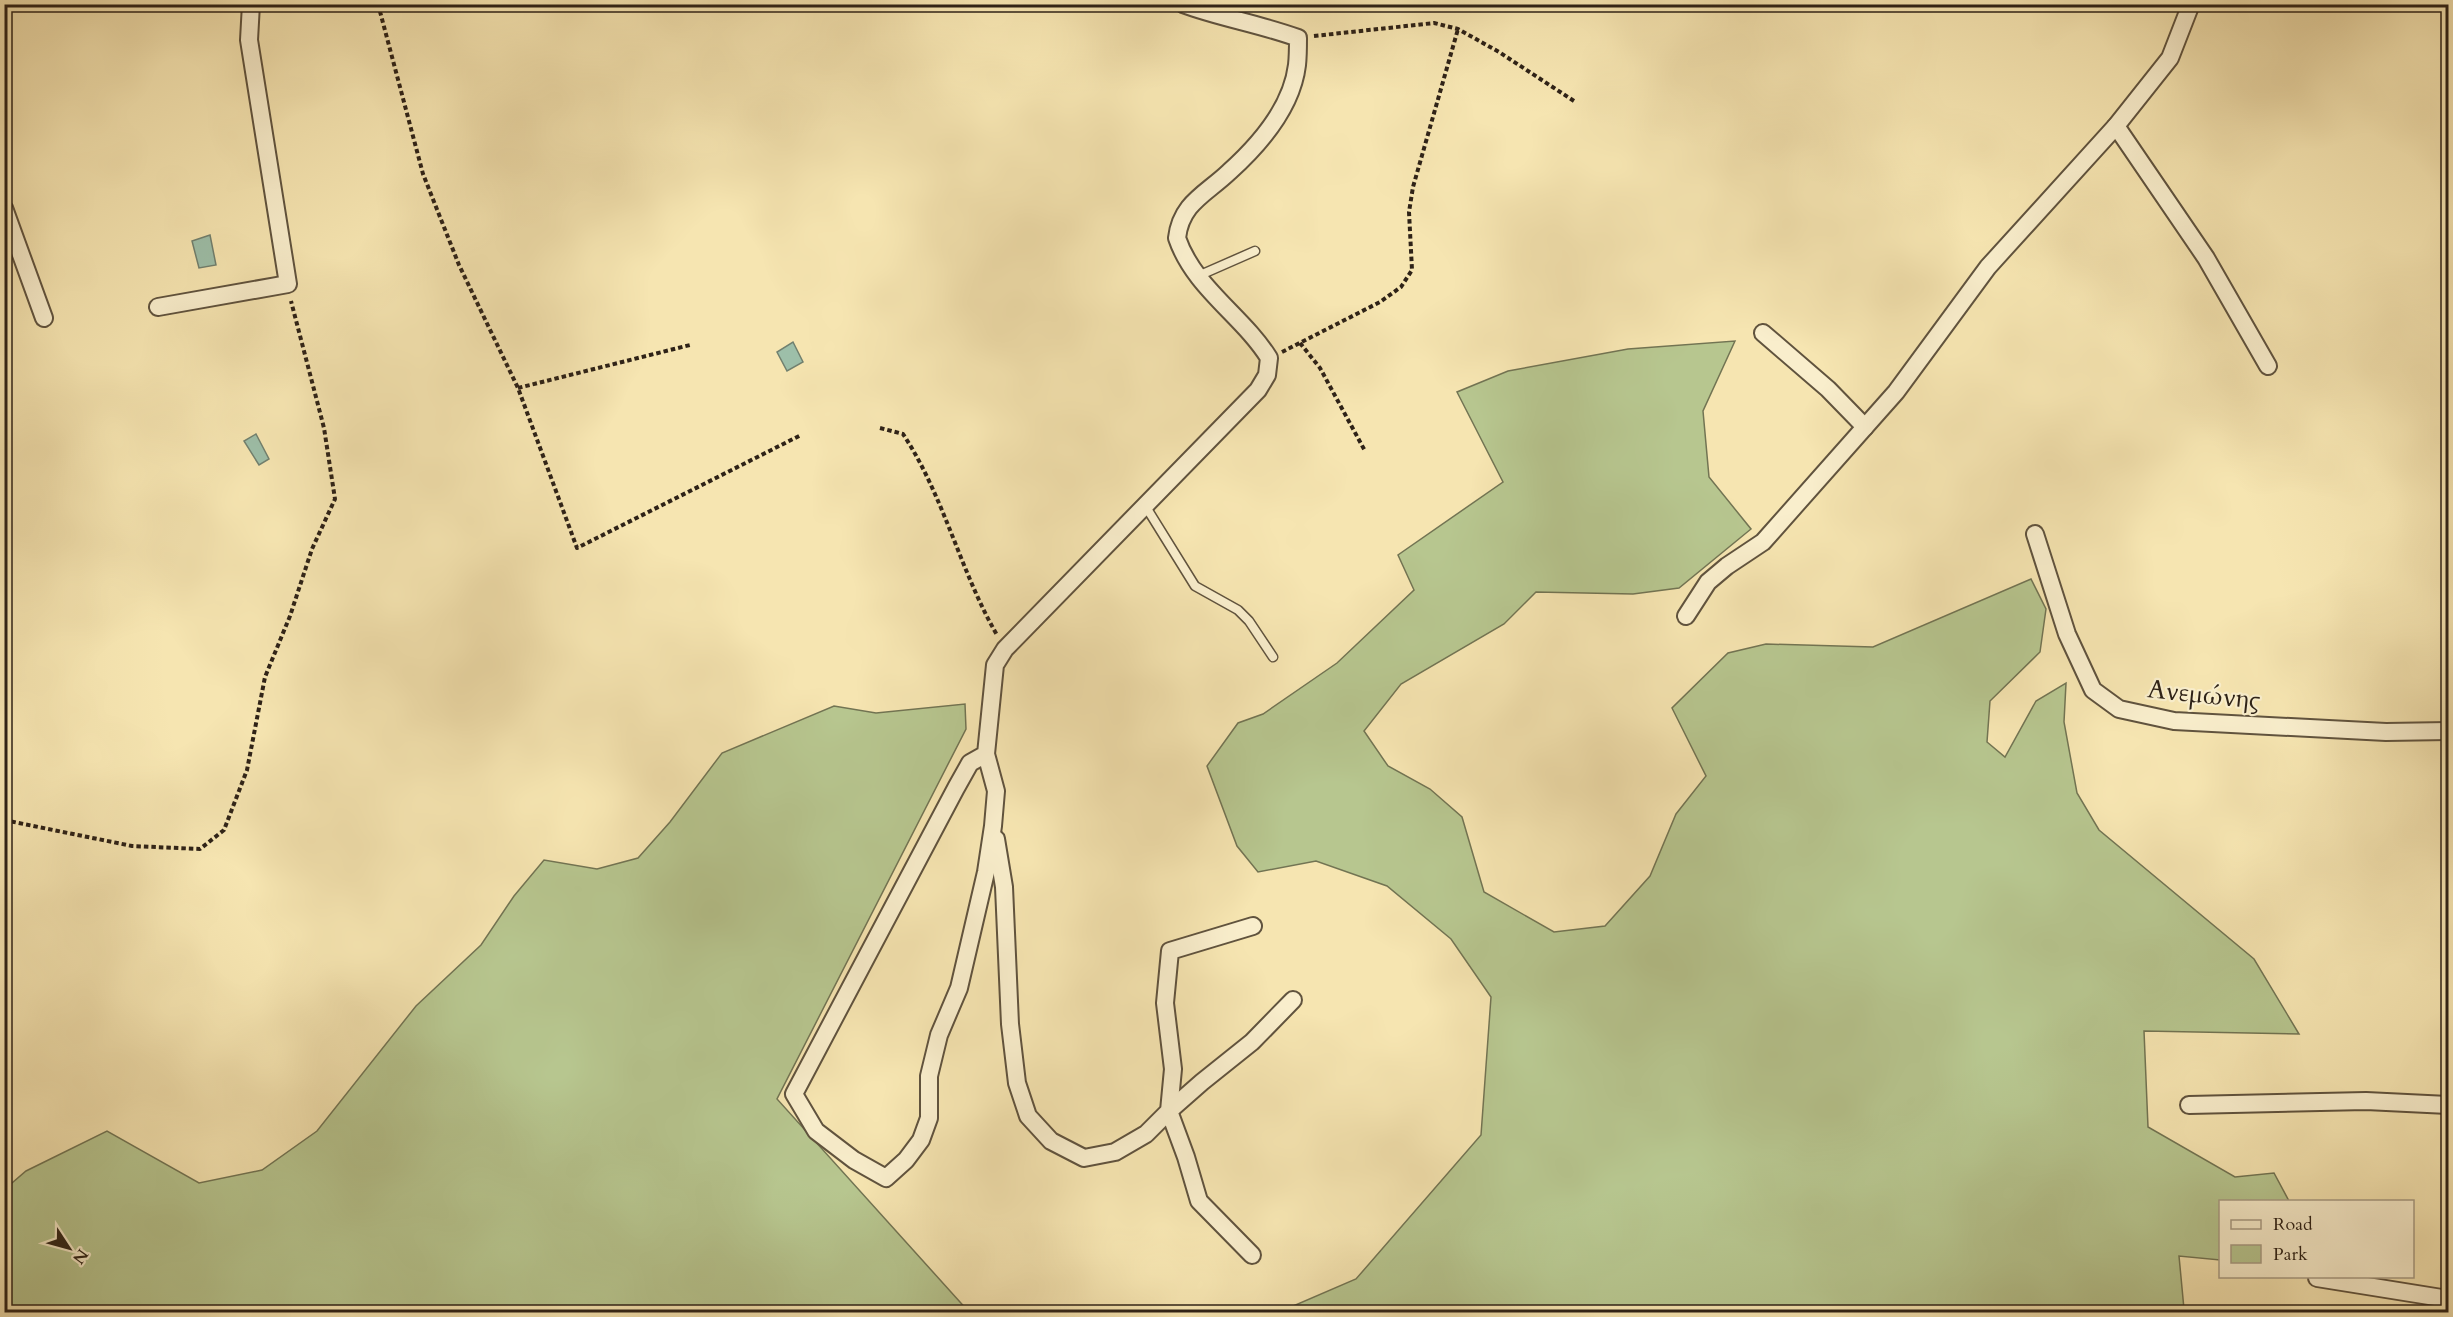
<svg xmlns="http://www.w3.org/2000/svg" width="2453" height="1317" font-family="Cardo,serif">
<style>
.green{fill:#b7c68f;stroke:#727453;stroke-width:1.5}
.water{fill:#9dbfa9;stroke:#71806f;stroke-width:1.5}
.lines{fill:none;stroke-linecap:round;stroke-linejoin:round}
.lane-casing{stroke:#60533e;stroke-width:11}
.street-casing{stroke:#60533e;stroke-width:20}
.path{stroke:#2e2217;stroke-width:4;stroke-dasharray:4.5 3;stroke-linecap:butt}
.lane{stroke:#f9eecc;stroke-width:8}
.street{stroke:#f9eecc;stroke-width:16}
.labels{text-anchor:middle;stroke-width:4.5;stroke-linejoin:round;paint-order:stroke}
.street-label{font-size:26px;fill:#2e2217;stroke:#f9eecc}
</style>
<rect width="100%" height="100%" fill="#f6e5b1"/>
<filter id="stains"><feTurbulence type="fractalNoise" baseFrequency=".00333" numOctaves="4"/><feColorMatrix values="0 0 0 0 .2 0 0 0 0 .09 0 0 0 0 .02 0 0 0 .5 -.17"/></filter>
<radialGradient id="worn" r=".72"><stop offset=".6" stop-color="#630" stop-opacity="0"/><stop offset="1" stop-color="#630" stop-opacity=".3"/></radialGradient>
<g class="green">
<polygon points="1735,341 1703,411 1709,477 1751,529 1679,588 1633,594 1536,592 1504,624 1401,684 1364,731 1388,766 1430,789 1462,817 1484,892 1554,932 1605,926 1650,876 1676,814 1706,776 1672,708 1728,653 1766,644 1873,647 2031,579 2046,609 2040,652 1990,701 1987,742 2005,757 2036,701 2066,683 2064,722 2077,793 2099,830 2254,959 2299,1034 2144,1031 2148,1127 2235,1177 2274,1173 2289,1201 2220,1202 2220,1260 2179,1256 2184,1309 2237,1310 2250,1312 1199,1312 1284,1310 1356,1279 1481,1135 1491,997 1451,939 1387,886 1316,861 1258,872 1237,846 1207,766 1238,723 1263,714 1337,663 1414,590 1398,555 1503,482 1457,392 1508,371 1628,349"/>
<polygon points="965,704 966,729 777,1099 969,1312 5,1312 5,1189 26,1171 107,1131 199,1183 262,1170 317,1131 416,1006 481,945 514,896 544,860 597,869 638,858 670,822 722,753 834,706 876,713"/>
</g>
<g class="water">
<polygon points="210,235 216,265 199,268 192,241"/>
<polygon points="793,342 803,362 787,371 777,352"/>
<polygon points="256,434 269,459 259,465 244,441"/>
</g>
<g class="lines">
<g class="lane-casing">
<g id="lane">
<polyline points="1198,276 1255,251"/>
<polyline points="1146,507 1195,586 1238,610 1249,621 1273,657"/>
</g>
</g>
<g class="street-casing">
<g id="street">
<polyline points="2116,126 2206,258 2268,366"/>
<polyline points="4,208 44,318"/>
<polyline points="158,307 288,284 249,40 251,4"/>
<polyline points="1763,333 1828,389 1865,427"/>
<polyline points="2035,534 2067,634 2093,690 2119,709 2174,721 2386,732 2448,731"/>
<polyline points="1686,616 1708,582 1727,566 1763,542 1896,392 1988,267 2116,126 2170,58 2191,4"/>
<path d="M986,754L970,763L956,788L794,1094L816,1131L854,1160L886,1178L906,1160L921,1140L929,1118V1076L939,1035L959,988L986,872L993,826L996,791L986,754L995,665L1005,649L1258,390L1267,375L1269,358C1243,316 1194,288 1177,238C1181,203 1206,194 1229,172C1259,145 1292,107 1297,65C1298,56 1298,47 1298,38C1260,24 1221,18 1183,4"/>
<polyline points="996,839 1004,887 1010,1024 1017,1083 1028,1116 1051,1141 1084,1158 1115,1152 1146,1134 1169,1111 1173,1069 1165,1003 1170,951 1253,926"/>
<polyline points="2189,1105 2366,1101 2448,1105"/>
<polyline points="1252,1255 1199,1201 1186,1157 1169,1111 1202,1082 1252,1042 1293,1000"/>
<polyline points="2317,1278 2448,1299"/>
</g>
</g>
<g class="path">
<polyline points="378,4 423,174 459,265 518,388 577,548 801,435"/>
<polyline points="718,8 723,4"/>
<polyline points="1314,36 1434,23 1458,29 1499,52 1574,101"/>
<polyline points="1300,343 1320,368 1365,451"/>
<polyline points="1282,352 1380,302 1401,287 1412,270 1409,212 1413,187 1458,29"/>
<polyline points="518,388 690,345"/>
<path d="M880,428L903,434C944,496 960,571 997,635"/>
<polyline points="4,820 132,846 200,849 224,830 247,770 265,677 290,616 312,549 335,499 324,428 291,301"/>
</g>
<use href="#lane" class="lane"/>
<use href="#street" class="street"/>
</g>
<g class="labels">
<g class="street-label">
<text transform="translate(2204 694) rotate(6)" y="9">Ανεμώνης</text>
</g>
</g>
<rect width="2453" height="1317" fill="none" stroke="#f6e5b1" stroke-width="24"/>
<rect x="6" y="6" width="2441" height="1305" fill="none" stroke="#2e2217" stroke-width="3"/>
<rect x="12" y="12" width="2429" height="1293" fill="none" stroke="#2e2217" stroke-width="1.5"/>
<rect x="2219" y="1200" width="195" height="78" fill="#f9eecc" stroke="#a89c84" stroke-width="1.5"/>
<rect x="2231" y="1220" width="30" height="9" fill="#f9eecc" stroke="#a89c84" stroke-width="1.5"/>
<text x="2273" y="1230" font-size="18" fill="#2e2217">Road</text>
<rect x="2231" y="1245" width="30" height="18" fill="#b7c68f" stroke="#a89c84" stroke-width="1.5"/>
<text x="2273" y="1260" font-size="18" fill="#2e2217">Park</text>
<g transform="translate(69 1248) rotate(126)" stroke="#f9eecc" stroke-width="4.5" paint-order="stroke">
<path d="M0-4.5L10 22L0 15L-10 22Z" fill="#2e2217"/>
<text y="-9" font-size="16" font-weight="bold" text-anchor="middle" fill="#2e2217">N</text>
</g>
<rect width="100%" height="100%" filter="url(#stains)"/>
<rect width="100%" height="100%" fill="url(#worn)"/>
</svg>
